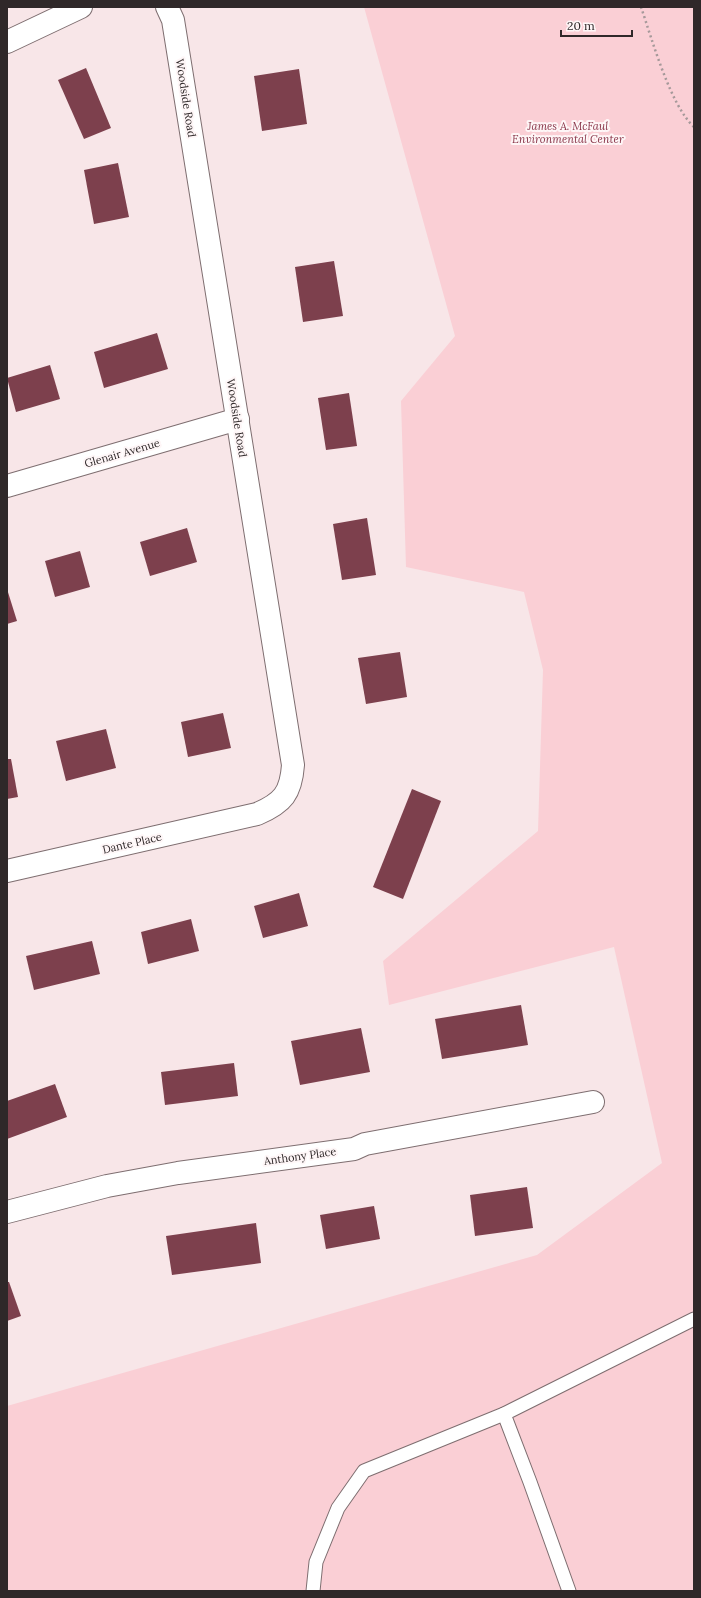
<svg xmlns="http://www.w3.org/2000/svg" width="701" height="1598" font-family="Lora,serif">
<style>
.green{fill:#facfd5}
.building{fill:#7d404d}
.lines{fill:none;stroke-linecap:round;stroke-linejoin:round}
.service-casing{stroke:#7e6e70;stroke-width:15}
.minor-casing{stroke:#7e6e70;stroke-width:24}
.path{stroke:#a6999a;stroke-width:2.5;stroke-dasharray:2 3;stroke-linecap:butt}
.service{stroke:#fff;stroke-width:13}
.minor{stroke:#fff;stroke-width:22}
.labels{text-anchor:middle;stroke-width:4;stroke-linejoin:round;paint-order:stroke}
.street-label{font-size:11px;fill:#2f2829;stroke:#fef6f7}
.park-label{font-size:11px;font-style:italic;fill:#8a364a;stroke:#fef6f7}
</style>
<rect width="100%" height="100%" fill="#f8e6e8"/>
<polygon class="green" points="364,7 694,7 694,1591 7,1591 7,1406 537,1255 662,1163 614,947 389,1005 383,961 538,831 543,670 524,592 406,567 401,401 455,336"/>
<g class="building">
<polygon points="86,68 111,128 84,139 58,80"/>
<polygon points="299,69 307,124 262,131 254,76"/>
<polygon points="118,163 129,217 94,224 84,170"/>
<polygon points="334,261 343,316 303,322 295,267"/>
<polygon points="157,333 168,369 104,388 94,352"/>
<polygon points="50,365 60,399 16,412 7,378"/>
<polygon points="349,393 357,446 326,450 318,398"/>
<polygon points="367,518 376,575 342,580 333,524"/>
<polygon points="187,528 197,562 150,576 140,542"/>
<polygon points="80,551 90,587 55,597 45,561"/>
<polygon points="7,589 17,621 7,624"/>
<polygon points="400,652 407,697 366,704 358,658"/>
<polygon points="223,713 231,748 188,757 181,722"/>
<polygon points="106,729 116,768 66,781 56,741"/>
<polygon points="7,759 11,759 18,797 7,799"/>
<polygon points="412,789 441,801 403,899 373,887"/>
<polygon points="299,893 308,926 263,938 254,906"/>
<polygon points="191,919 199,951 148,964 141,932"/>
<polygon points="92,941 100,974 34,990 26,956"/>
<polygon points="521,1005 528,1045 442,1059 435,1019"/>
<polygon points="361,1028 370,1072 300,1085 291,1041"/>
<polygon points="234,1063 238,1096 165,1105 161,1072"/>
<polygon points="55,1084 67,1117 7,1139 7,1101"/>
<polygon points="527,1187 533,1228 475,1236 470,1195"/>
<polygon points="374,1206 380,1239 326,1249 320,1215"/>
<polygon points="256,1223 261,1263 172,1275 166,1236"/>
<polygon points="7,1282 9,1282 21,1316 7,1321"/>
</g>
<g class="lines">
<g class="service-casing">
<g id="service">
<polyline points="313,1591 316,1562 338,1508 364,1471 504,1414"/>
<polyline points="569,1591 530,1482 504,1414 694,1319"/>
</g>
</g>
<g class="minor-casing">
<g id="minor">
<polyline points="7,42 81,7"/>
<polyline points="7,486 238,419"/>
<path d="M7,871L257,814C283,803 291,793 293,765L173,20L167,7"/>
<polyline points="7,1212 107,1186 178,1173 354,1149 365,1144 593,1102"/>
</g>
</g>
<path class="path" d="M641,7C652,39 670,105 694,127"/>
<use href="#service" class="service"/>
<use href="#minor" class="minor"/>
</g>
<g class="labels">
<g class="street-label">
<text transform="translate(186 98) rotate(81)" y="4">Woodside Road</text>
<text transform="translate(237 418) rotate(81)" y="4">Woodside Road</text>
<text transform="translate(122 453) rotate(-16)" y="4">Glenair Avenue</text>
<text transform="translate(132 843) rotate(-13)" y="4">Dante Place</text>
<text transform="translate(300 1156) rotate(-8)" y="4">Anthony Place</text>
</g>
<g class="park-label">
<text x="568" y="130">James A. McFaul<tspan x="568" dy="13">Environmental Center</tspan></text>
</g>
</g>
<rect width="701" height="1598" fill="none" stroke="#2f2829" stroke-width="16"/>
<path d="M561 30v6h71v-6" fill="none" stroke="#2f2829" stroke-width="2"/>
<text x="567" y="30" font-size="12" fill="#2f2829" stroke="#fef6f7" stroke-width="3" paint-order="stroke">20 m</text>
</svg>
